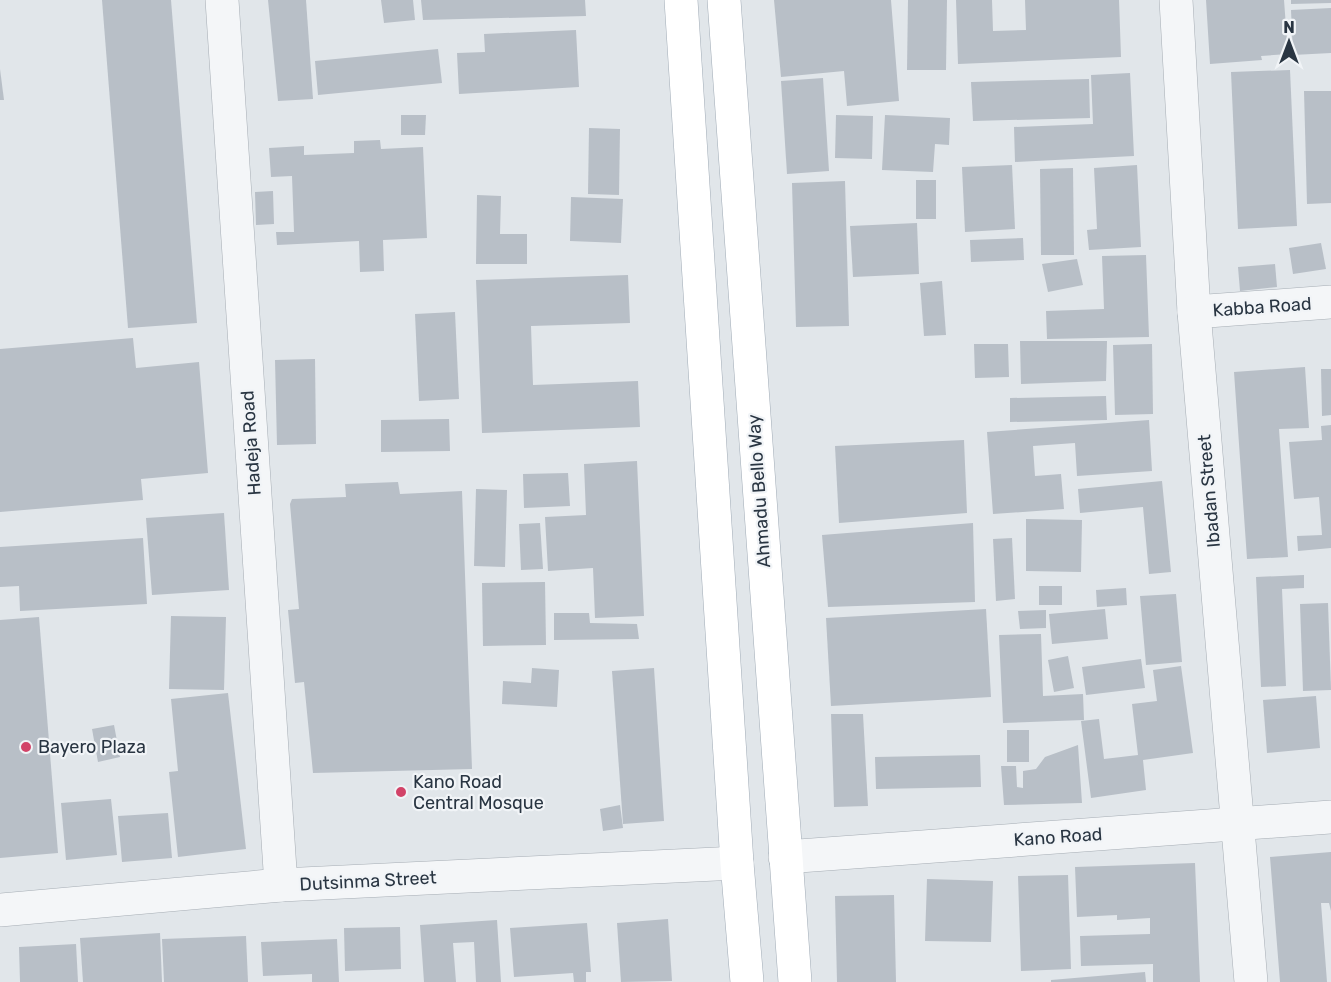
<svg xmlns="http://www.w3.org/2000/svg" width="1331" height="982" font-family="Rubik,sans-serif">
<style>
.building{fill:#b8bfc7}
.lines{fill:none;stroke-linecap:round;stroke-linejoin:round}
.minor-casing{stroke:#a6adb4;stroke-width:34}
.major-casing{stroke:#a0abb6;stroke-width:34}
.minor{stroke:#f4f6f8;stroke-width:33}
.major{stroke:#fff;stroke-width:33}
.poi-dot{fill:#d24368;stroke:#f1f4f7;stroke-width:2}
.labels{text-anchor:middle;stroke-width:4.5;stroke-linejoin:round;paint-order:stroke}
.street-label{font-size:18px;fill:#293542;stroke:#f1f4f7}
.poi-label{font-size:18px;fill:#293542;stroke:#f1f4f7;text-anchor:start}
</style>
<rect width="100%" height="100%" fill="#e1e6ea"/>
<g class="building">
<polygon points="102,0 171,0 197,323 128,328"/>
<polygon points="268,0 306,0 313,99 278,101"/>
<polygon points="381,0 413,0 415,20 384,23"/>
<polygon points="421,0 585,0 586,16 423,20"/>
<polygon points="774,0 891,0 899,101 847,106 844,71 781,77"/>
<polygon points="908,0 947,0 946,70 907,70"/>
<polygon points="956,0 992,0 993,31 1026,30 1025,0 1119,0 1121,57 958,64"/>
<polygon points="1206,0 1284,0 1288,54 1261,56 1262,60 1210,64"/>
<polygon points="1291,0 1331,0 1331,3 1291,4"/>
<polygon points="1331,8 1331,53 1293,55 1291,10"/>
<polygon points="576,30 579,87 459,94 457,53 485,52 484,34"/>
<polygon points="438,49 442,83 318,95 315,61"/>
<polygon points="0,69 4,100 0,100"/>
<polygon points="1290,70 1297,226 1238,229 1231,72"/>
<polygon points="1130,73 1134,156 1015,162 1014,127 1093,124 1091,75"/>
<polygon points="823,78 829,171 787,174 781,81"/>
<polygon points="1089,79 1090,118 973,121 971,82"/>
<polygon points="1304,91 1331,91 1331,203 1307,204"/>
<polygon points="401,115 426,115 425,135 401,135"/>
<polygon points="836,115 873,116 872,159 835,158"/>
<polygon points="885,115 950,118 949,145 935,144 933,172 882,170"/>
<polygon points="589,128 620,129 619,195 588,194"/>
<polygon points="380,140 381,149 423,147 427,238 383,240 384,271 360,272 359,241 277,245 276,232 294,232 292,176 271,177 269,148 304,146 304,155 354,153 354,141"/>
<polygon points="1012,165 1015,229 965,232 962,167"/>
<polygon points="1137,165 1141,247 1089,250 1087,230 1097,229 1094,168"/>
<polygon points="1073,168 1074,255 1041,255 1040,169"/>
<rect x="916" y="180" width="20" height="39"/>
<polygon points="845,181 849,326 796,327 792,183"/>
<polygon points="273,191 274,224 256,225 255,192"/>
<polygon points="477,195 501,196 500,234 527,234 527,264 476,264"/>
<polygon points="571,197 623,199 621,243 570,241"/>
<polygon points="917,223 919,274 853,277 850,226"/>
<polygon points="1023,238 1024,260 971,262 970,240"/>
<polygon points="1321,243 1326,269 1293,274 1289,248"/>
<polygon points="1146,255 1149,337 1047,339 1046,311 1104,309 1102,256"/>
<polygon points="1077,259 1083,285 1048,292 1042,264"/>
<polygon points="1275,264 1277,287 1240,291 1238,267"/>
<polygon points="628,275 630,323 531,326 533,385 638,381 640,427 482,433 476,280"/>
<polygon points="942,281 946,335 924,336 920,283"/>
<polygon points="455,312 459,399 419,401 415,314"/>
<polygon points="133,338 136,368 199,362 208,473 141,479 143,500 0,512 0,349"/>
<polygon points="1020,341 1107,341 1106,381 1021,384"/>
<polygon points="974,344 1008,344 1009,377 975,378"/>
<polygon points="1152,344 1153,414 1115,415 1113,345"/>
<polygon points="315,359 316,444 277,445 275,360"/>
<polygon points="1305,367 1309,428 1279,429 1288,557 1247,559 1234,372"/>
<polygon points="1321,369 1331,369 1331,415 1322,416"/>
<polygon points="1106,396 1107,420 1010,422 1010,398"/>
<polygon points="449,419 450,451 381,452 381,420"/>
<polygon points="1149,420 1152,471 1077,476 1075,443 1033,446 1035,476 1061,474 1064,509 993,514 987,432"/>
<polygon points="1331,425 1331,548 1298,551 1297,536 1322,535 1319,497 1294,499 1289,442 1322,440 1321,426"/>
<polygon points="964,440 967,513 839,523 835,446"/>
<polygon points="637,461 644,616 595,618 593,568 548,571 545,517 586,515 584,464"/>
<polygon points="568,473 570,506 524,508 523,474"/>
<polygon points="1162,481 1171,572 1149,574 1143,507 1080,513 1078,489"/>
<polygon points="398,482 400,494 462,491 472,769 313,773 304,682 295,683 288,610 299,609 290,504 292,499 346,497 345,484"/>
<polygon points="476,489 507,490 505,567 474,566"/>
<polygon points="224,513 229,590 152,595 146,518"/>
<polygon points="1026,519 1082,520 1081,572 1026,571"/>
<polygon points="540,523 543,569 521,570 519,524"/>
<polygon points="973,523 975,602 828,607 822,535"/>
<polygon points="143,538 147,604 20,611 19,586 0,587 0,547"/>
<polygon points="1012,538 1015,599 996,601 993,539"/>
<polygon points="1304,575 1304,588 1282,589 1286,686 1261,687 1256,577"/>
<polygon points="545,582 546,645 483,646 482,583"/>
<rect x="1039" y="586" width="23" height="19"/>
<polygon points="1126,588 1127,605 1097,607 1096,590"/>
<polygon points="1176,594 1182,662 1146,665 1140,596"/>
<polygon points="1328,603 1331,690 1303,691 1300,604"/>
<polygon points="986,609 991,697 831,706 826,618"/>
<polygon points="1105,609 1108,639 1052,644 1049,614"/>
<polygon points="1046,610 1046,628 1020,629 1018,611"/>
<polygon points="554,613 589,613 590,623 637,624 639,639 554,640"/>
<polygon points="171,616 226,617 224,690 169,689"/>
<polygon points="39,617 58,853 0,858 0,620"/>
<polygon points="1041,634 1043,696 1083,694 1084,720 1003,723 999,635"/>
<polygon points="1068,656 1074,688 1054,692 1048,660"/>
<polygon points="1141,659 1145,688 1086,695 1082,667"/>
<polygon points="1181,666 1193,753 1143,760 1146,790 1091,798 1081,721 1099,719 1104,759 1138,755 1132,704 1157,701 1153,670"/>
<polygon points="532,668 559,670 557,707 502,704 503,681 531,683"/>
<polygon points="654,668 664,821 623,824 612,671"/>
<polygon points="228,693 246,849 178,857 169,772 178,771 171,699"/>
<polygon points="1316,696 1320,748 1267,753 1263,700"/>
<polygon points="831,714 863,714 868,806 834,807"/>
<polygon points="114,725 120,757 98,762 92,729"/>
<rect x="1007" y="730" width="22" height="32"/>
<polygon points="1078,745 1082,803 1004,805 1001,766 1016,766 1017,787 1023,788 1023,771 1036,769 1045,757"/>
<polygon points="980,755 981,787 876,789 875,757"/>
<polygon points="111,799 117,855 66,860 61,803"/>
<polygon points="620,805 623,828 603,831 600,809"/>
<polygon points="168,813 172,858 122,862 118,816"/>
<polygon points="1331,852 1331,911 1329,903 1321,903 1327,982 1280,982 1270,857"/>
<polygon points="1195,863 1200,982 1153,982 1153,964 1081,966 1080,936 1150,934 1150,918 1117,920 1117,915 1077,917 1075,867"/>
<polygon points="1068,875 1071,969 1021,971 1018,876"/>
<polygon points="927,879 993,881 991,942 925,941"/>
<polygon points="894,895 896,982 837,982 835,896"/>
<polygon points="668,919 672,981 621,982 617,923"/>
<polygon points="497,920 501,982 476,982 474,942 453,943 456,982 424,982 420,925"/>
<polygon points="587,923 591,972 586,972 586,982 574,982 573,973 514,977 510,928"/>
<polygon points="400,927 401,969 345,971 344,928"/>
<polygon points="160,933 162,982 83,982 80,938"/>
<polygon points="246,936 248,982 164,982 162,939"/>
<polygon points="337,939 339,982 312,982 312,974 263,976 261,942"/>
<polygon points="76,944 78,982 20,982 19,947"/>
<polygon points="1145,972 1146,982 1051,982 1051,980"/>
</g>
<g class="lines">
<g class="minor-casing">
<g id="minor">
<polyline points="222,0 281,885"/>
<polyline points="1176,0 1194,312 1251,982"/>
<polyline points="1194,312 1331,302"/>
<polyline points="785,857 1331,817"/>
<polyline points="0,910 281,885 737,863"/>
</g>
</g>
<g class="major-casing">
<g id="major">
<polyline points="681,0 737,863 747,982"/>
<polyline points="724,0 795,982"/>
</g>
</g>
<use href="#minor" class="minor"/>
<use href="#major" class="major"/>
</g>
<g class="poi-dot">
<circle cx="26" cy="747" r="6"/>
<circle cx="401" cy="792" r="6"/>
</g>
<g class="labels">
<g class="street-label">
<text transform="translate(1262 307) rotate(-4)" y="6">Kabba Road</text>
<text transform="translate(251 443) rotate(-94)" y="6">Hadeja Road</text>
<text transform="translate(759 491) rotate(-94)" y="6">Ahmadu Bello Way</text>
<text transform="translate(1209 491) rotate(-95)" y="6">Ibadan Street</text>
<text transform="translate(1058 837) rotate(-4)" y="6">Kano Road</text>
<text transform="translate(368 881) rotate(-3)" y="6">Dutsinma Street</text>
</g>
<g class="poi-label">
<text x="38" y="753">Bayero Plaza</text>
<text x="413" y="788">Kano Road<tspan x="413" dy="21">Central Mosque</tspan></text>
</g>
</g>
<g transform="translate(1289 42)" stroke="#f1f4f7" stroke-width="4.5" paint-order="stroke">
<path d="M0-4.5L10 22L0 15L-10 22Z" fill="#293542"/>
<text y="-9" font-size="16" font-weight="bold" text-anchor="middle" fill="#293542">N</text>
</g>
</svg>
